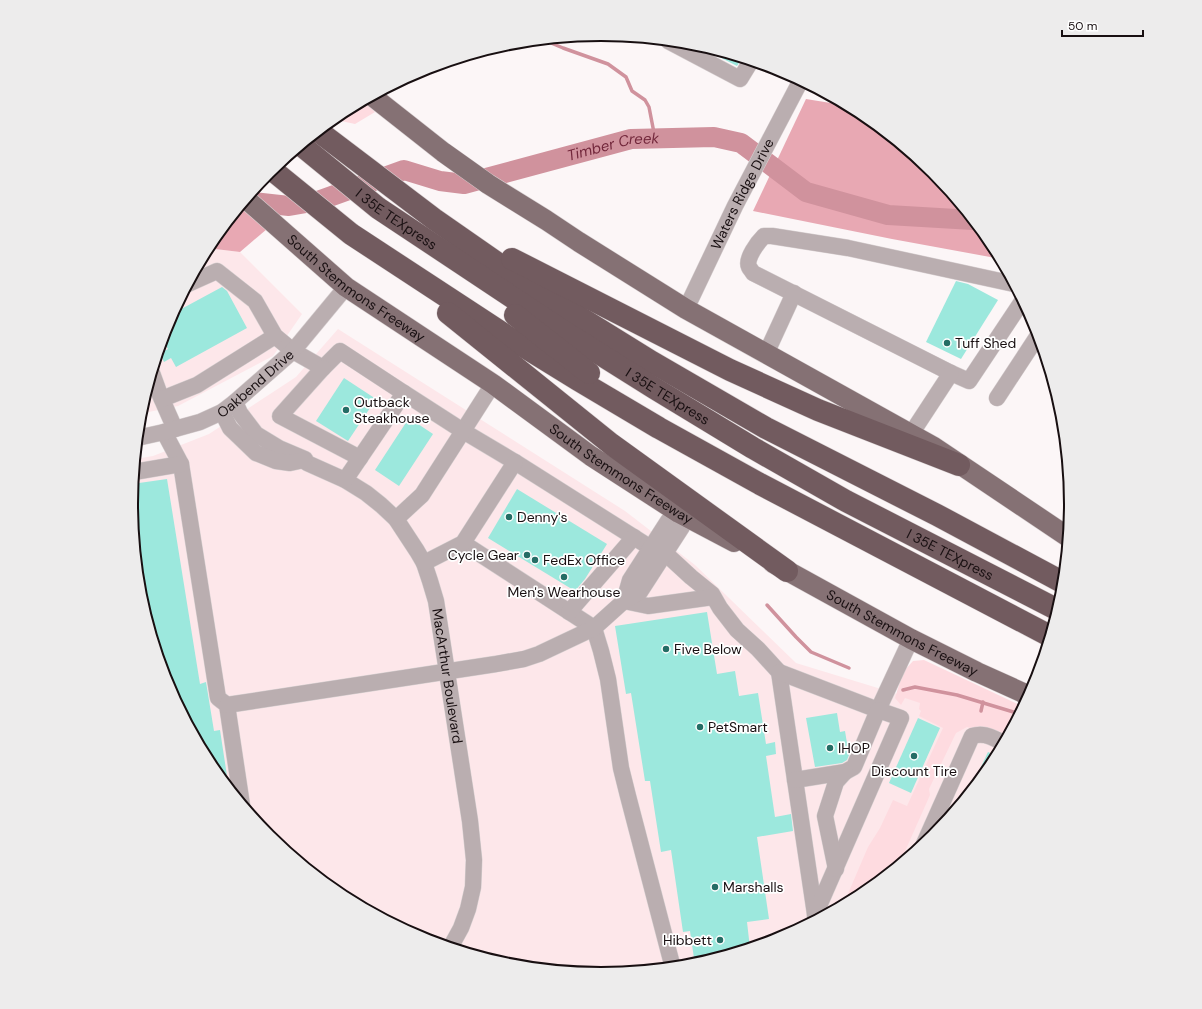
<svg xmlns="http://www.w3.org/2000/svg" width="1202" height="1009" font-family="'DM Sans',sans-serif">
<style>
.built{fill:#fde7ea}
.green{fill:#fedbe0}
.forest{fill:#e8a8b3}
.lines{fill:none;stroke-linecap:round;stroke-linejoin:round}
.stream{stroke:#d0929d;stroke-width:3.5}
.river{stroke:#d0929d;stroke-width:20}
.building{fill:#9ce8dd}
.minor-casing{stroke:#d8d1d2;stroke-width:17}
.major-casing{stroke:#d8d1d2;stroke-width:21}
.highway-casing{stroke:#d8d1d2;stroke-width:23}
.minor{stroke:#baaeb0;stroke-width:16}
.major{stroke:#857174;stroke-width:20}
.highway{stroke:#725b5f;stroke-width:22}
.poi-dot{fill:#246d65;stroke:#fff;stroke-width:1.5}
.labels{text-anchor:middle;stroke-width:3.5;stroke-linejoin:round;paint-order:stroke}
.street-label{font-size:14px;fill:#180f11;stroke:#fff}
.poi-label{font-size:14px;fill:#180f11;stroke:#fff;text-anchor:start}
.water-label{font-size:15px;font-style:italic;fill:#73283c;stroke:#fff}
.rim{fill:none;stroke:#180f11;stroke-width:2}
</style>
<rect width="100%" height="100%" fill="#fcf6f7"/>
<g class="built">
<polygon points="207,248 240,252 302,314 273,356 178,406 139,414 166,324"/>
<polygon points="338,329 625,511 695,565 796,663 1012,729 992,766 934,837 862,896 781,939 693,966 601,975 509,966 421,939 339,896 268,837 210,766 166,684 139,596 131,504 135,459 153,456 209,434 296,377"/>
</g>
<g class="green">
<polygon points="363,101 375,112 355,124 332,119 340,113"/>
<polygon points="924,660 1024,707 1007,738 999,731 994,735 967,727 956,733 929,789 930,795 898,867 862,896 843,906 834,903 835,901 844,903 868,847 880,828 893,800 907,806 943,728 919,716 921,711 919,709 920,703 905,698 901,705 895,698 903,672 913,661"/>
</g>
<g class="forest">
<polygon points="806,99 849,106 863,113 934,172 992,243 1001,259 892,239 753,211"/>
<polygon points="241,206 267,229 240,252 207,248 210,243"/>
</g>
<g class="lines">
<g class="stream">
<polyline points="544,40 563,48 608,64 626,77 632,91 645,100 649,107 655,138"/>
<polyline points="767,605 796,637 811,652 849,668"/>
<polyline points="903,690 915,687 957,695 1020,714"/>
<polyline points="981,711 983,702"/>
</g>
<path class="river" id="s1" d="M244,201L289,206L318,201L404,170L440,181L464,184L631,139L714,137L741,143L806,192L888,215L973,220"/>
</g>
<g class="building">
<polygon points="697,44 726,53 742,58 737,66 696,45"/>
<polygon points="956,281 968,284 998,300 961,359 926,342"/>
<polygon points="222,287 227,291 247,328 176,367 171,358 164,362 160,353 168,349 162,339 166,324 172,314"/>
<polygon points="344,378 376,399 348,441 316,421"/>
<polygon points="409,418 433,434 399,486 375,470"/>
<polygon points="167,479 200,684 206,682 214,731 220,730 229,789 210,766 166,684 140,596 130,504 132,484"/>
<polygon points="517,489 607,544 585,579 575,591 488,538"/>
<polygon points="707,612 717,674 735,671 739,696 758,693 766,744 775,742 776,754 766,756 775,817 791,814 793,831 757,837 769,919 747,922 750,948 695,965 690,931 683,932 671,850 661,852 650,781 645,781 631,693 626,694 615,626"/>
<polygon points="837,713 840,732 845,731 849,755 847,760 842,763 815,767 806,718"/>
<polygon points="918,718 940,728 911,793 889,783"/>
<polygon points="988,752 997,756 992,766 975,787 972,786"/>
</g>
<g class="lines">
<g class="minor-casing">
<g id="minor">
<polyline points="668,41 740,79 751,61"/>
<polyline points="188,284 217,271 255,301 275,336 293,351 323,368 340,351 404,393"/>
<path d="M1014,284L848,248L772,236H764C758,242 745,259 749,267C750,269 752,271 753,273L951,373L969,381L1023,300"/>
<path id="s2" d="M686,309L735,206L801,80"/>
<polyline points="766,354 794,293"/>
<polyline points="323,368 280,416 360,458"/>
<polyline points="152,373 160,395 175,429"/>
<polyline points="493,384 463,431 515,462 651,548"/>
<polyline points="997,398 1039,334"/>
<polyline points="162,399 197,385 275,336"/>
<path id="s3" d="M235,402L240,413L256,434L279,448L305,459L307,463L345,480L366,493L381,505L396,519L417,551L424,563L430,581L436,601L447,672L470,821L474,860L473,887L468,909L461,928L450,948"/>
<polyline points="222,412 230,428 256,453 276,461 290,463 304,460"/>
<polyline points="164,432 181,464 218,698 227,705 242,805"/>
<polyline points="911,434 951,373"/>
<path id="s4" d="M137,438L164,432L200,422L222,412L235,402L293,351L346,287"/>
<polyline points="134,472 181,464"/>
<polyline points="345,480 404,393 463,431 422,495 396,519"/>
<polyline points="463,543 594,628 601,651 608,679 621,768 628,796 673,968"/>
<polyline points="666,554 691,577 712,594 720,608 737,630 758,649 779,672 816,921"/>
<polyline points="424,563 463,543 515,462"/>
<polyline points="624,601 648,606 713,597"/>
<polyline points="569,612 634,537"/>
<polyline points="779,672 878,710 911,639"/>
<polyline points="227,705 496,664 524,659 539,654 594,628 624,601 640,592 682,527 679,513 668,521 630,580 624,601"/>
<polyline points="795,780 845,772 854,767 878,710 901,718 815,915"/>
<path d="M923,846L972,736C985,732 992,738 1004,743"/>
<polyline points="836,869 825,816 836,782 845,772"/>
</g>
</g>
<g class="major-casing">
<g id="major">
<polyline points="372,96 443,152 488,184 546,220 579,242 686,309 934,447 1068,537"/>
<path id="s5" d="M246,199L346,287L493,384L591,456L679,513L734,542"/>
<path id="s6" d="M773,563L911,639L977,672L1030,696"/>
</g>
</g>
<g class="highway-casing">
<g id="highway">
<polyline points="318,131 434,219 536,290 652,362 766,428 937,515 1064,583"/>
<path id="s7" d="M301,145L378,208L560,329L654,388L753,448L846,501L1058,610"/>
<polyline points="271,169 351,234 505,335 578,380 659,428 760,484 1050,636"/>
<polyline points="512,259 730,370 818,410 959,465"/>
<polyline points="448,313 611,444 787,571"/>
<polyline points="515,315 589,373"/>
</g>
</g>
<use href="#minor" class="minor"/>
<use href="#major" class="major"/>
<use href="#highway" class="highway"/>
</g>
<g class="poi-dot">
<circle cx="947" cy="343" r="4"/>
<circle cx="346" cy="410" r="4"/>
<circle cx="509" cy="517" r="4"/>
<circle cx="527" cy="555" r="4"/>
<circle cx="535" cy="560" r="4"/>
<circle cx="564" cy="577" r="4"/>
<circle cx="666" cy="649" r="4"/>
<circle cx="700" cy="727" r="4"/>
<circle cx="830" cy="748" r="4"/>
<circle cx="914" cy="756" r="4"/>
<circle cx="715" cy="887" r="4"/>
<circle cx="720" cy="940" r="4"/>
</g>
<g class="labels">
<g class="street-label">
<text dy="5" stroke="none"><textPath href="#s2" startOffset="128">Waters Ridge Drive</textPath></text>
<text dy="5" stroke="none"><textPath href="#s7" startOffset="121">I 35E TEXpress</textPath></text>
<text dy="5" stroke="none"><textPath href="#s5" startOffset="142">South Stemmons Freeway</textPath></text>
<text dy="5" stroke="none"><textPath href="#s4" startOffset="133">Oakbend Drive</textPath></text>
<text dy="5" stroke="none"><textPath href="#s7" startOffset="445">I 35E TEXpress</textPath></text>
<text dy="5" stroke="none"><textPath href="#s5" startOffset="466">South Stemmons Freeway</textPath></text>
<text dy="5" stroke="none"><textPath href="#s7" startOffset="769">I 35E TEXpress</textPath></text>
<text dy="5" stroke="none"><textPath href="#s6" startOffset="147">South Stemmons Freeway</textPath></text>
<text dy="5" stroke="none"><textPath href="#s3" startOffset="372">MacArthur Boulevard</textPath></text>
</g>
<g class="poi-label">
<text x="955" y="348">Tuff Shed</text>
<text x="354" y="407">Outback<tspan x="354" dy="16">Steakhouse</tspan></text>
<text x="517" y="522">Denny's</text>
<text x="519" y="560" text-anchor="end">Cycle Gear</text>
<text x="543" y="565">FedEx Office</text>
<text x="564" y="597" text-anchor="middle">Men's Wearhouse</text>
<text x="674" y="654">Five Below</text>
<text x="708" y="732">PetSmart</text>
<text x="838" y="753">IHOP</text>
<text x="914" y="776" text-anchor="middle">Discount Tire</text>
<text x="723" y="892">Marshalls</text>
<text x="712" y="945" text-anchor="end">Hibbett</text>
</g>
<g class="water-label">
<text dy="5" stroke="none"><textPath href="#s1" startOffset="382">Timber Creek</textPath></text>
</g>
</g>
<path d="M0 0H1202V1009H0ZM138 504a463 463 0 1 1 926 0a463 463 0 1 1-926 0Z" fill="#edecec" fill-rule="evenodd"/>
<path class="rim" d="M138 504a463 463 0 1 1 926 0a463 463 0 1 1-926 0Z"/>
<path d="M1062 30v6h81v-6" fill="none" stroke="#180f11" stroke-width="2"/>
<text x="1068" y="30" font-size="12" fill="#180f11" stroke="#ffffff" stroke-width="3" paint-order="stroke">50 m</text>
</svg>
